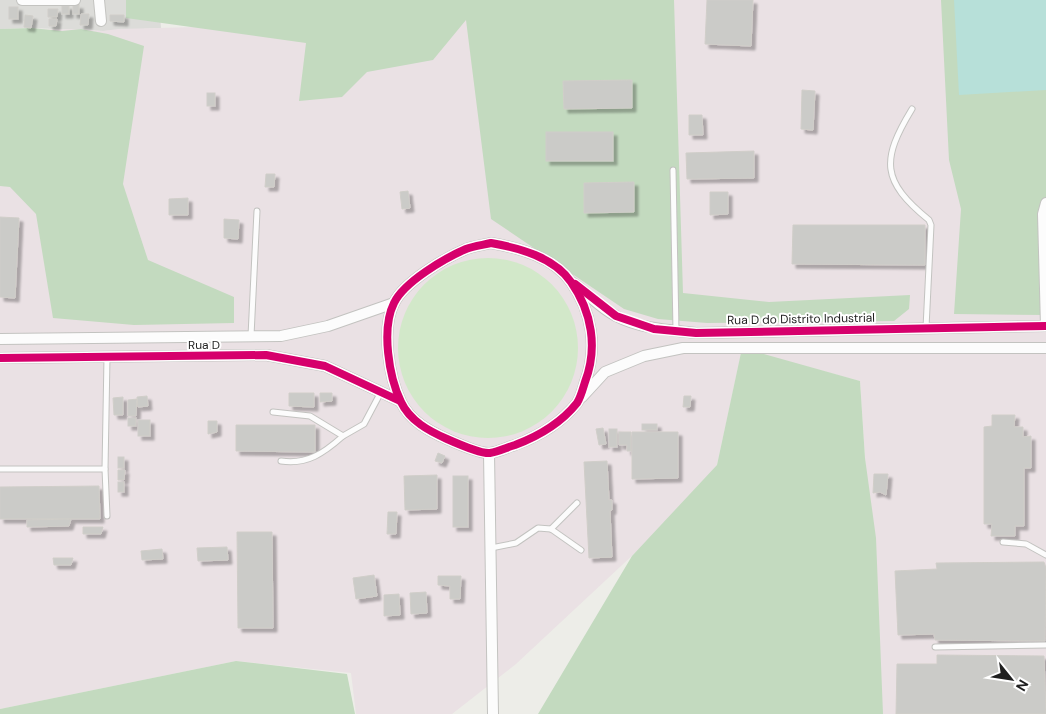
<svg xmlns="http://www.w3.org/2000/svg" width="1046" height="714" font-family="'DM Sans',sans-serif">
<style>
.residential{fill:#dcdcd9}
.industrial{fill:#eae1e4}
.grass{fill:#d2e8c9}
.forest{fill:#c3dabf}
.pitch{fill:#b7e0d9}
.building{fill:#cbcbc8;stroke:#d0cec9;filter:url(#shadow)}
.lines{fill:none;stroke-linecap:round;stroke-linejoin:round}
.service-casing{stroke:#c3c3c0;stroke-width:7}
.minor-casing{stroke:#c3c3c0;stroke-width:12}
.service{stroke:#fcfcfc;stroke-width:5}
.minor{stroke:#fcfcfc;stroke-width:10}
.cycleway-casing{stroke:#fff;stroke-width:11}
.cycleway{stroke:#d6006c;stroke-width:8}
.labels{text-anchor:middle;stroke-width:4;stroke-linejoin:round;paint-order:stroke}
.street-label{font-size:12px;fill:#1f1f1f;stroke:#fff}
</style>
<defs>
<filter id="shadow"><feDropShadow dx="4" dy="4" stdDeviation="1" flood-color="#0004"/></filter>
</defs>
<rect width="100%" height="100%" fill="#edede8"/>
<polygon class="residential" points="0,0 159,0 161,28 103,31 31,28 0,29"/>
<polygon class="industrial" points="354,0 1046,0 1046,714 882,714 860,381 742,349 717,465 695,497 516,664 452,714 356,714 351,673 236,661 0,709 0,30 81,29 103,31 118,29 318,24"/>
<circle class="grass" cx="488" cy="348" r="90"/>
<g class="forest">
<polygon points="126,0 674,0 683,293 769,302 910,295 909,309 894,321 707,323 658,319 624,309 491,219 466,20 433,60 367,72 342,97 299,101 306,43 126,18"/>
<polygon points="941,0 1046,0 1046,315 954,314 961,209 949,160"/>
<polygon points="31,28 62,31 81,29 108,34 144,46 123,184 148,260 234,297 234,323 134,325 53,318 36,214 10,187 0,186 0,29"/>
<polygon points="742,348 860,381 865,458 876,538 883,714 538,714 632,556 717,465"/>
<polygon points="236,661 347,674 355,714 0,714 0,709"/>
</g>
<polygon class="pitch" points="954,0 1046,0 1046,90 959,95"/>
<g class="building">
<polygon points="707,0 753,0 751,46 705,44"/>
<rect x="73" y="5" width="6" height="9"/>
<rect x="62" y="6" width="7" height="8"/>
<rect x="9" y="7" width="9" height="12"/>
<polygon points="48,9 58,9 57,17 48,17"/>
<polygon points="81,14 89,14 88,25 80,25"/>
<polygon points="25,15 33,16 31,28 24,27"/>
<polygon points="110,15 124,15 124,22 110,21"/>
<polygon points="49,19 57,19 56,26 49,26"/>
<polygon points="632,80 632,108 564,109 563,81"/>
<polygon points="802,90 815,91 813,130 801,129"/>
<rect x="207" y="93" width="8" height="13"/>
<polygon points="689,115 702,115 703,135 689,135"/>
<rect x="546" y="132" width="67" height="29"/>
<polygon points="754,151 754,178 687,179 686,153"/>
<polygon points="266,174 275,174 274,187 265,187"/>
<polygon points="634,182 634,212 584,213 584,183"/>
<polygon points="408,191 410,208 402,209 400,192"/>
<polygon points="710,192 728,192 728,214 710,215"/>
<polygon points="188,198 188,215 169,215 169,199"/>
<polygon points="0,217 19,218 15,298 0,297"/>
<polygon points="224,219 239,220 238,239 224,238"/>
<polygon points="793,225 925,225 925,265 792,264"/>
<polygon points="289,393 314,393 314,407 289,406"/>
<polygon points="320,393 332,393 332,401 320,402"/>
<polygon points="147,396 148,406 138,407 137,397"/>
<polygon points="684,396 691,396 690,407 683,407"/>
<polygon points="123,397 123,415 114,415 113,398"/>
<polygon points="137,399 136,416 128,416 128,400"/>
<polygon points="992,415 1015,415 1014,427 1023,427 1023,437 1031,436 1031,468 1024,468 1024,526 1015,526 1015,536 991,536 992,524 984,524 984,427 992,426"/>
<rect x="128" y="418" width="8" height="8"/>
<rect x="138" y="420" width="12" height="16"/>
<polygon points="208,421 217,421 217,432 208,434"/>
<rect x="642" y="424" width="15" height="6"/>
<polygon points="236,425 315,425 315,452 236,451"/>
<polygon points="603,428 606,444 599,445 596,429"/>
<rect x="609" y="429" width="8" height="18"/>
<polygon points="619,432 631,432 631,451 627,451 627,445 619,445"/>
<polygon points="632,432 678,432 678,478 632,479"/>
<polygon points="438,453 445,456 442,463 435,461"/>
<rect x="118" y="457" width="6" height="11"/>
<polygon points="607,461 609,500 612,500 612,510 610,511 612,557 589,558 584,462"/>
<polygon points="118,470 125,470 124,480 118,480"/>
<polygon points="874,474 888,474 886,495 880,492 873,493"/>
<polygon points="437,475 437,509 405,510 404,476"/>
<rect x="453" y="476" width="15" height="51"/>
<rect x="118" y="482" width="6" height="10"/>
<polygon points="99,486 100,519 0,519 0,487"/>
<polygon points="388,512 397,512 396,534 387,534"/>
<polygon points="71,519 69,526 27,527 27,520"/>
<polygon points="83,527 103,527 101,534 83,534"/>
<polygon points="237,532 272,532 273,628 238,628"/>
<polygon points="227,547 228,560 198,561 197,548"/>
<polygon points="162,549 163,559 142,560 141,551"/>
<polygon points="53,558 73,558 71,565 54,565"/>
<polygon points="1044,562 1046,569 1045,641 935,640 934,634 898,635 895,571 937,569 936,563"/>
<polygon points="374,575 377,596 356,599 353,578"/>
<polygon points="438,576 461,576 460,599 450,599 450,586 438,585"/>
<polygon points="426,592 427,613 411,614 410,593"/>
<polygon points="399,594 400,615 384,616 384,595"/>
<polygon points="937,655 1044,656 1046,714 896,714 897,664 937,664"/>
</g>
<g class="lines">
<g class="service-casing">
<g id="service">
<path d="M912,109C881,160 881,181 929,220L931,225L926,328"/>
<polyline points="673,170 676,331"/>
<polyline points="251,336 257,211"/>
<polyline points="273,412 310,416 343,436 364,424 381,392"/>
<path d="M281,461C307,465 324,453 343,436"/>
<polyline points="0,469 105,469 107,357"/>
<polyline points="105,469 107,516"/>
<polyline points="551,529 577,503"/>
<polyline points="1003,542 1026,544 1046,555"/>
<polyline points="491,548 516,543 538,528 551,529 581,550"/>
<polyline points="935,647 1046,645"/>
</g>
</g>
<g class="minor-casing">
<g id="minor">
<polyline points="22,0 75,0"/>
<polyline points="99,0 101,21"/>
<path d="M491,243C519,248 554,257 571,282C592,312 598,348 585,382C583,388 581,397 577,403C561,423 539,436 515,445C508,447 498,452 490,453C482,454 456,443 447,439C429,431 410,421 401,402C389,377 381,329 394,303C404,282 445,258 466,249C474,246 483,245 491,243Z"/>
<path d="M573,283C587,293 601,309 616,316C641,329 669,330 696,333L1046,326"/>
<polyline points="1046,326 1043,214 1046,203"/>
<polyline points="0,339 281,336 328,326 394,303"/>
<polyline points="0,358 266,355 325,366 400,401"/>
<polyline points="582,397 605,372 644,356 683,348 1046,348"/>
<polyline points="489,453 493,714"/>
</g>
</g>
<use href="#service" class="service"/>
<use href="#minor" class="minor"/>
<g class="cycleway-casing">
<g id="cycleway">
<path d="M491,243C519,248 554,257 571,282C592,312 598,348 585,382C583,388 581,397 577,403C561,423 539,436 515,445C508,447 498,452 490,453C482,454 456,443 447,439C429,431 410,421 401,402C389,377 381,329 394,303C404,282 445,258 466,249C474,246 483,245 491,243Z"/>
<polyline points="575,284 616,316 654,329 696,333 1046,326"/>
<polyline points="0,358 266,355 325,366 400,401"/>
</g>
</g>
<use href="#cycleway" class="cycleway"/>
</g>
<g class="labels">
<g class="street-label">
<text transform="translate(801 319) rotate(-1)" y="4">Rua D do Distrito Industrial</text>
<text x="204" y="349">Rua D</text>
</g>
</g>
<g transform="translate(1011 679) rotate(120)" stroke="#ffffff" stroke-width="4" paint-order="stroke">
<path d="M0-4L9 19L0 12L-9 19Z" fill="#1f1f1f"/>
<text y="-8" font-size="14" font-weight="bold" text-anchor="middle" fill="#1f1f1f">N</text>
</g>
</svg>
